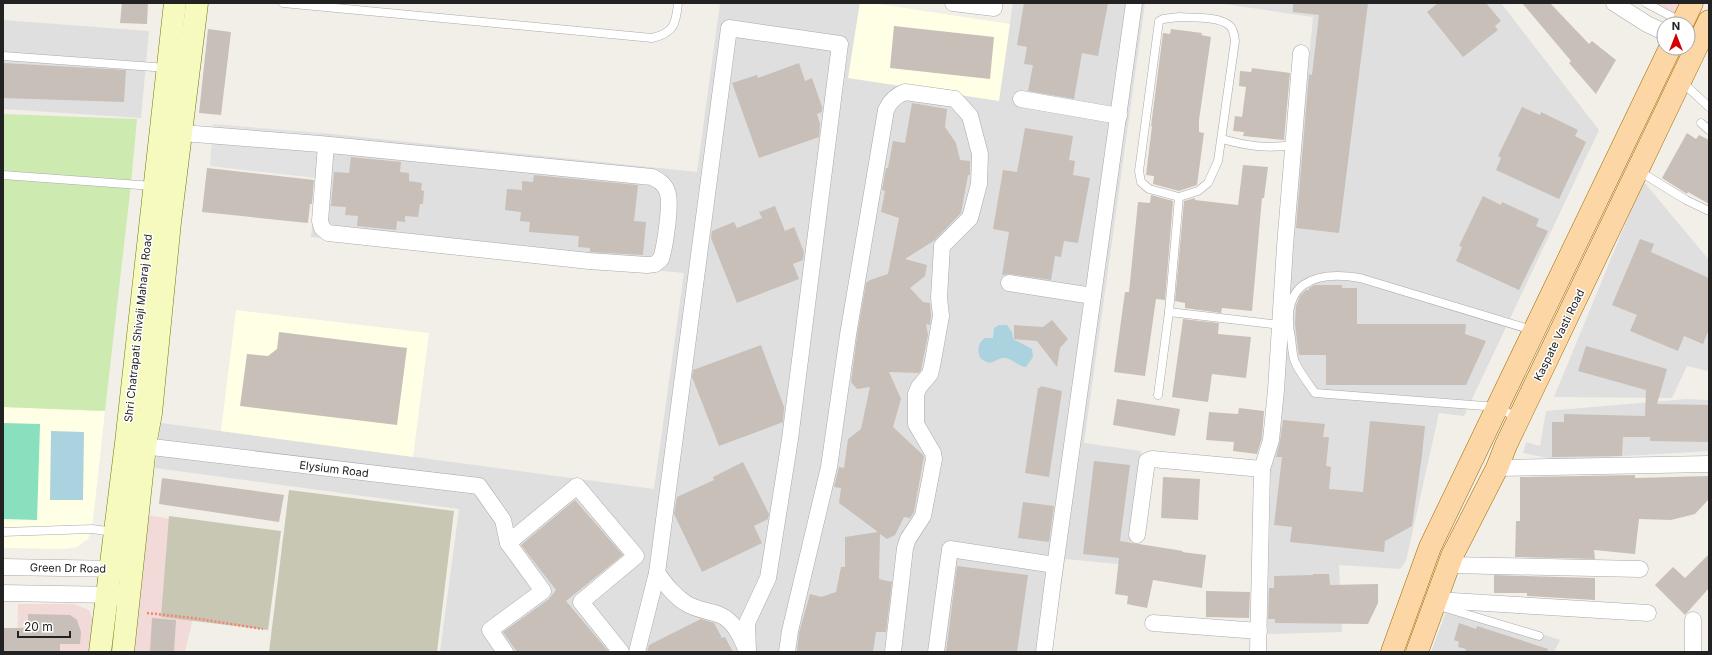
<svg xmlns="http://www.w3.org/2000/svg" width="1712" height="655" font-family="Inter,sans-serif">
<style>
.residential{fill:#e0dfdf}
.commercial{fill:#f2dad9}
.education{fill:#ffffe5}
.construction{fill:#c7c7b4}
.grass{fill:#cdebb0}
.pitch{fill:#88e0be}
.parking{fill:#e2e2e2}
.water{fill:#aad3df}
.building{fill:#c7bfb8}
.lines{fill:none;stroke-linecap:round;stroke-linejoin:round}
.lane-casing{stroke:#a9a9a9;stroke-width:9}
.street-casing{stroke:#a9a9a9;stroke-width:17}
.secondary-casing{stroke:#707d05;stroke-width:23}
.primary-casing{stroke:#a06b00;stroke-width:23}
.path{stroke:#fa8072;stroke-width:2.5;stroke-dasharray:2 2;stroke-linecap:butt}
.lane{stroke:#fff;stroke-width:8}
.street{stroke:#fff;stroke-width:16}
.secondary{stroke:#f7fabf;stroke-width:22}
.primary{stroke:#fcd6a4;stroke-width:22}
.labels{text-anchor:middle;stroke-width:3;stroke-linejoin:round;paint-order:stroke}
.street-label{font-size:11px;fill:#222;stroke:#fff}
</style>
<rect width="100%" height="100%" fill="#f2efe9"/>
<g class="residential">
<polygon points="720,3 860,3 854,40 998,101 1013,3 1145,3 1084,443 1141,451 1128,565 1065,559 1052,652 440,652 459,509 155,468 161,423 654,489 684,273 311,237 322,133 697,172"/>
<polygon points="1218,3 1501,3 1599,130 1464,416 1439,413 1406,561 1400,569 1339,565 1342,632 1267,634 1271,464 1313,17"/>
<polygon points="3,20 149,31 141,118 3,109"/>
<polygon points="1643,181 1709,260 1709,366 1707,371 1687,366 1672,398 1554,397"/>
<polygon points="1686,399 1709,400 1709,451 1574,459 1553,459 1523,453 1526,442 1540,446 1546,411"/>
<polygon points="1449,604 1560,640 1554,652 1431,652"/>
</g>
<g class="commercial">
<polygon points="1642,3 1682,3 1673,21"/>
<polygon points="148,515 196,524 192,622 185,652 130,652"/>
<polygon points="18,604 74,604 89,610 93,620 90,652 17,652"/>
</g>
<g class="education">
<polygon points="860,3 872,3 1010,24 999,101 848,78"/>
<polygon points="236,310 429,333 413,457 221,431"/>
<polygon points="3,407 105,411 92,529 88,539 77,547 64,549 3,548"/>
</g>
<g class="construction">
<polygon points="289,490 454,511 437,652 269,652"/>
<polygon points="169,516 281,531 268,630 161,617"/>
</g>
<polygon class="grass" points="3,114 137,119 131,184 105,411 3,407"/>
<polygon class="pitch" points="3,423 40,424 37,520 3,519"/>
<polygon class="parking" points="213,124 322,133 317,178 210,166"/>
<g class="water">
<path d="M999,325H1007L1012,332L1013,339L1032,349L1033,357L1026,367C1018,367 1010,356 1002,358C998,359 994,362 989,363L981,359C977,352 977,343 985,338H993L994,328Z"/>
<polygon points="51,431 84,432 83,500 50,500"/>
</g>
<g class="building">
<polygon points="122,3 148,3 147,24 120,23"/>
<polygon points="1024,3 1108,3 1098,56 1082,53 1074,99 1028,91 1033,65 1024,64 1027,47 1017,45"/>
<polygon points="1293,3 1368,3 1339,233 1296,228 1309,74 1312,75 1319,15 1293,12"/>
<polygon points="1438,3 1486,3 1501,21 1495,26 1498,30 1463,57 1427,12"/>
<polygon points="1522,3 1550,3 1589,44 1592,41 1616,60 1596,94 1569,63 1571,61"/>
<polygon points="894,26 994,37 990,79 890,68"/>
<polygon points="208,29 231,32 221,115 199,113"/>
<polygon points="1171,29 1202,33 1201,35 1211,37 1199,120 1199,132 1204,133 1197,185 1179,191 1153,184 1154,176 1146,175 1152,126 1151,126 1163,33 1170,34"/>
<polygon points="3,63 126,70 124,102 3,98"/>
<polygon points="799,63 805,81 812,78 822,107 822,112 817,114 820,124 819,137 759,158 732,83 757,75 758,78"/>
<polygon points="1252,68 1290,73 1284,140 1243,136 1244,132 1233,131 1235,116 1242,117 1246,87 1239,86 1240,71 1251,72"/>
<polygon points="912,103 947,109 945,127 956,143 960,160 970,161 970,175 968,175 961,213 935,240 905,259 927,265 925,276 910,288 923,302 930,303 931,316 930,325 926,324 928,335 921,370 919,373 889,372 901,399 893,427 924,456 914,512 910,518 904,517 895,535 887,539 880,534 879,579 892,582 886,632 876,632 873,652 797,652 799,633 810,594 821,597 836,592 841,567 845,567 845,537 878,532 839,503 841,488 834,487 839,467 844,468 848,439 861,429 870,387 857,389 851,382 857,336 866,283 870,280 888,274 899,218 881,212 885,191 882,190 886,168 888,168 893,141 905,143"/>
<polygon points="1522,107 1540,115 1541,112 1578,130 1575,136 1586,142 1559,199 1496,170 1501,158 1498,156"/>
<polygon points="1025,128 1073,136 1069,160 1075,161 1073,175 1090,178 1078,243 1064,241 1061,257 1055,256 1051,280 1010,274 1002,275 1009,232 993,229 1003,170 1017,172"/>
<polygon points="1687,133 1696,139 1699,135 1709,140 1709,204 1688,192 1687,194 1662,178"/>
<polygon points="351,157 401,162 400,172 409,173 409,181 422,183 421,190 424,191 423,204 420,204 418,217 405,216 405,222 397,221 396,230 357,226 358,216 345,215 346,207 331,206 334,172 349,173"/>
<polygon points="1243,165 1268,167 1264,198 1262,198 1252,311 1222,308 1221,313 1185,308 1185,303 1175,301 1184,201 1195,198 1195,200 1238,205"/>
<polygon points="207,168 314,180 312,204 310,204 308,223 202,212"/>
<polygon points="534,175 638,185 634,221 646,222 643,255 590,252 590,248 578,247 579,236 529,232 530,222 520,221 521,212 505,210 507,189 522,190 522,181 533,182"/>
<polygon points="1151,195 1173,201 1165,300 1156,299 1145,376 1114,372 1125,292 1129,292 1138,202 1150,203"/>
<polygon points="1483,196 1501,205 1502,202 1539,219 1536,226 1548,231 1519,290 1456,261 1462,247 1459,246"/>
<polygon points="775,206 785,231 794,227 804,252 803,260 793,264 799,279 737,303 711,238 712,231 734,222 737,228 762,218 759,212"/>
<polygon points="1640,239 1654,244 1651,252 1709,278 1709,329 1703,344 1684,336 1678,351 1630,331 1637,315 1612,305"/>
<polygon points="1314,285 1342,285 1342,288 1357,288 1357,324 1466,324 1465,334 1486,341 1466,385 1326,385 1326,355 1299,355 1298,349 1295,324 1296,306 1300,296 1306,290 1309,290 1309,288"/>
<polygon points="1183,319 1219,323 1218,334 1251,337 1246,378 1212,374 1208,402 1172,397"/>
<polygon points="1052,320 1068,339 1060,348 1057,367 1037,341 1014,339 1014,325 1043,327"/>
<polygon points="279,332 407,348 397,425 240,406 247,354 268,356 277,349"/>
<polygon points="761,345 784,407 783,422 719,446 692,377 693,370"/>
<polygon points="1586,346 1667,369 1657,404 1709,405 1709,442 1650,441 1650,437 1623,437 1622,456 1552,457 1552,422 1564,422 1564,414 1645,416 1646,390 1578,371"/>
<polygon points="1041,386 1062,391 1049,477 1025,473 1038,388 1040,388"/>
<polygon points="1117,399 1180,409 1175,436 1113,425"/>
<polygon points="1239,408 1264,411 1262,438 1257,454 1233,451 1234,442 1206,440 1209,412 1238,414"/>
<polygon points="1283,420 1325,424 1323,437 1329,437 1326,466 1331,467 1329,489 1363,492 1370,421 1425,426 1422,455 1412,526 1385,541 1384,552 1290,542 1292,527 1274,525 1282,457 1276,457 1280,441"/>
<polygon points="1094,461 1130,465 1120,541 1183,551 1182,552 1206,555 1202,588 1153,580 1147,608 1127,604 1128,596 1115,594 1119,558 1083,554"/>
<polygon points="743,462 769,514 768,519 754,526 762,543 702,572 674,514 677,497 714,480 713,477"/>
<polygon points="1635,475 1635,478 1709,476 1709,499 1695,514 1671,520 1639,519 1635,554 1594,550 1595,559 1515,557 1516,521 1520,521 1520,477"/>
<polygon points="1163,477 1200,479 1198,520 1161,518"/>
<polygon points="162,478 284,495 279,522 159,504"/>
<polygon points="575,500 623,555 566,601 609,652 517,652 503,632 549,599 556,590 521,545"/>
<polygon points="1023,502 1054,506 1049,542 1018,538"/>
<polygon points="1709,554 1709,588 1685,615 1655,585 1673,567 1685,578"/>
<polygon points="957,566 1028,575 1017,652 946,652"/>
<polygon points="1313,574 1329,574 1330,585 1378,584 1378,603 1368,624 1275,623 1275,619 1268,619 1269,588 1274,588 1274,576 1313,575"/>
<polygon points="1494,575 1595,578 1595,600 1527,596 1527,593 1494,593"/>
<polygon points="1206,591 1250,592 1249,618 1206,617"/>
<polygon points="28,614 70,615 77,620 81,632 80,644 60,644 60,652 3,652 3,628 28,628"/>
<polygon points="152,618 176,620 174,652 150,652"/>
<polygon points="701,619 714,623 722,638 725,637 733,652 647,652 649,645"/>
<polygon points="1459,623 1476,629 1477,626 1548,649 1547,652 1465,652 1466,649 1458,647 1459,642 1454,640"/>
</g>
<g class="lines">
<g class="lane-casing">
<g id="lane">
<path d="M283,3L652,38C674,33 676,24 678,3"/>
<polyline points="1646,3 1682,22"/>
<path d="M1179,17C1192,18 1220,16 1230,26C1234,30 1234,35 1235,41L1218,161L1208,183L1198,191L1179,197L1149,189L1141,182L1139,171L1159,21L1163,19Z"/>
<polyline points="3,56 168,68"/>
<polyline points="1681,81 1709,107"/>
<polyline points="1701,123 1709,130"/>
<path d="M1222,139C1247,146 1267,149 1293,145"/>
<polyline points="1639,171 1686,200 1709,211"/>
<polyline points="3,175 153,186"/>
<polyline points="1169,312 1280,325"/>
<polyline points="1158,395 1169,312 1179,197"/>
<path d="M1517,418L1498,407L1315,393C1308,383 1300,373 1295,362C1292,355 1292,345 1291,338C1280,284 1313,270 1360,278L1532,330"/>
<polyline points="3,532 92,529 114,532"/>
<polyline points="1439,606 1539,636"/>
</g>
</g>
<g class="street-casing">
<g id="street">
<polyline points="953,3 994,8 994,3"/>
<polyline points="1614,3 1647,24 1664,32"/>
<polyline points="1021,99 1119,116"/>
<path d="M170,132L320,144L652,177C658,180 664,183 667,191C672,202 665,246 661,259L655,264L647,265L589,261L328,233L322,228L320,221L326,145"/>
<polyline points="1009,283 1093,296"/>
<polyline points="135,445 479,486 503,520 508,543 543,591 490,630 505,652"/>
<polyline points="1497,468 1709,464"/>
<polyline points="1262,469 1271,440 1276,390 1285,246 1301,53"/>
<polyline points="1137,535 1147,461 1152,459 1262,469 1258,652"/>
<polyline points="508,543 577,486 636,556 581,602 621,652"/>
<polyline points="1448,565 1640,569"/>
<polyline points="3,567 121,569"/>
<path d="M657,573C666,585 674,596 687,604C698,610 709,611 720,615C734,621 740,635 746,649"/>
<polyline points="3,593 117,595"/>
<polyline points="1436,600 1648,613"/>
<polyline points="1153,623 1259,631"/>
<polyline points="637,652 657,573 729,28 840,44 790,439 768,578 747,623 748,652"/>
<path d="M787,652L790,631L829,467L848,335L886,110C890,101 895,96 905,92L955,99L970,116L980,154L979,184L970,218L942,246L939,298L941,316L932,366L930,374L919,387L916,394V424L933,453L934,459L923,516L908,539L905,548L893,652"/>
<polyline points="936,652 950,549 1055,565"/>
<polyline points="1044,652 1053,581 1134,3"/>
<polyline points="1693,652 1693,620"/>
</g>
</g>
<g class="secondary-casing">
<g id="secondary">
<polyline points="100,652 126,443 175,3"/>
<polyline points="123,652 145,446 151,413 170,222 197,3"/>
</g>
</g>
<g class="primary-casing">
<g id="primary">
<polyline points="1682,24 1692,3"/>
<polyline points="1392,652 1430,547 1670,48"/>
<polyline points="1417,652 1452,556 1497,468 1506,445 1709,21"/>
</g>
</g>
<polyline class="path" points="147,613 193,618 263,629"/>
<use href="#lane" class="lane"/>
<use href="#street" class="street"/>
<use href="#secondary" class="secondary"/>
<use href="#primary" class="primary"/>
</g>
<g class="labels">
<g class="street-label">
<text transform="translate(138 328) rotate(-84)" y="4">Shri Chatrapati Shivaji Maharaj Road</text>
<text transform="translate(1559 335) rotate(-64)" y="4">Kaspate Vasti Road</text>
<text transform="translate(334 469) rotate(7)" y="4">Elysium Road</text>
<text transform="translate(68 568) rotate(1)" y="4">Green Dr Road</text>
</g>
</g>
<rect width="1712" height="655" fill="none" stroke="#222222" stroke-width="8"/>
<g transform="translate(1676 36)"><circle r="19" fill="#ffffff" stroke="#a7a7a7"/>
<path d="M0-3L7 15L0 10L-7 15Z" fill="#d40000"/>
<text y="-6" font-size="11" font-weight="bold" text-anchor="middle" fill="#222222">N</text>
</g>
<path d="M18 631v6h52v-6" fill="none" stroke="#222222" stroke-width="2"/>
<text x="24" y="631" font-size="12" fill="#222222" stroke="#ffffff" stroke-width="3" paint-order="stroke">20 m</text>
</svg>
